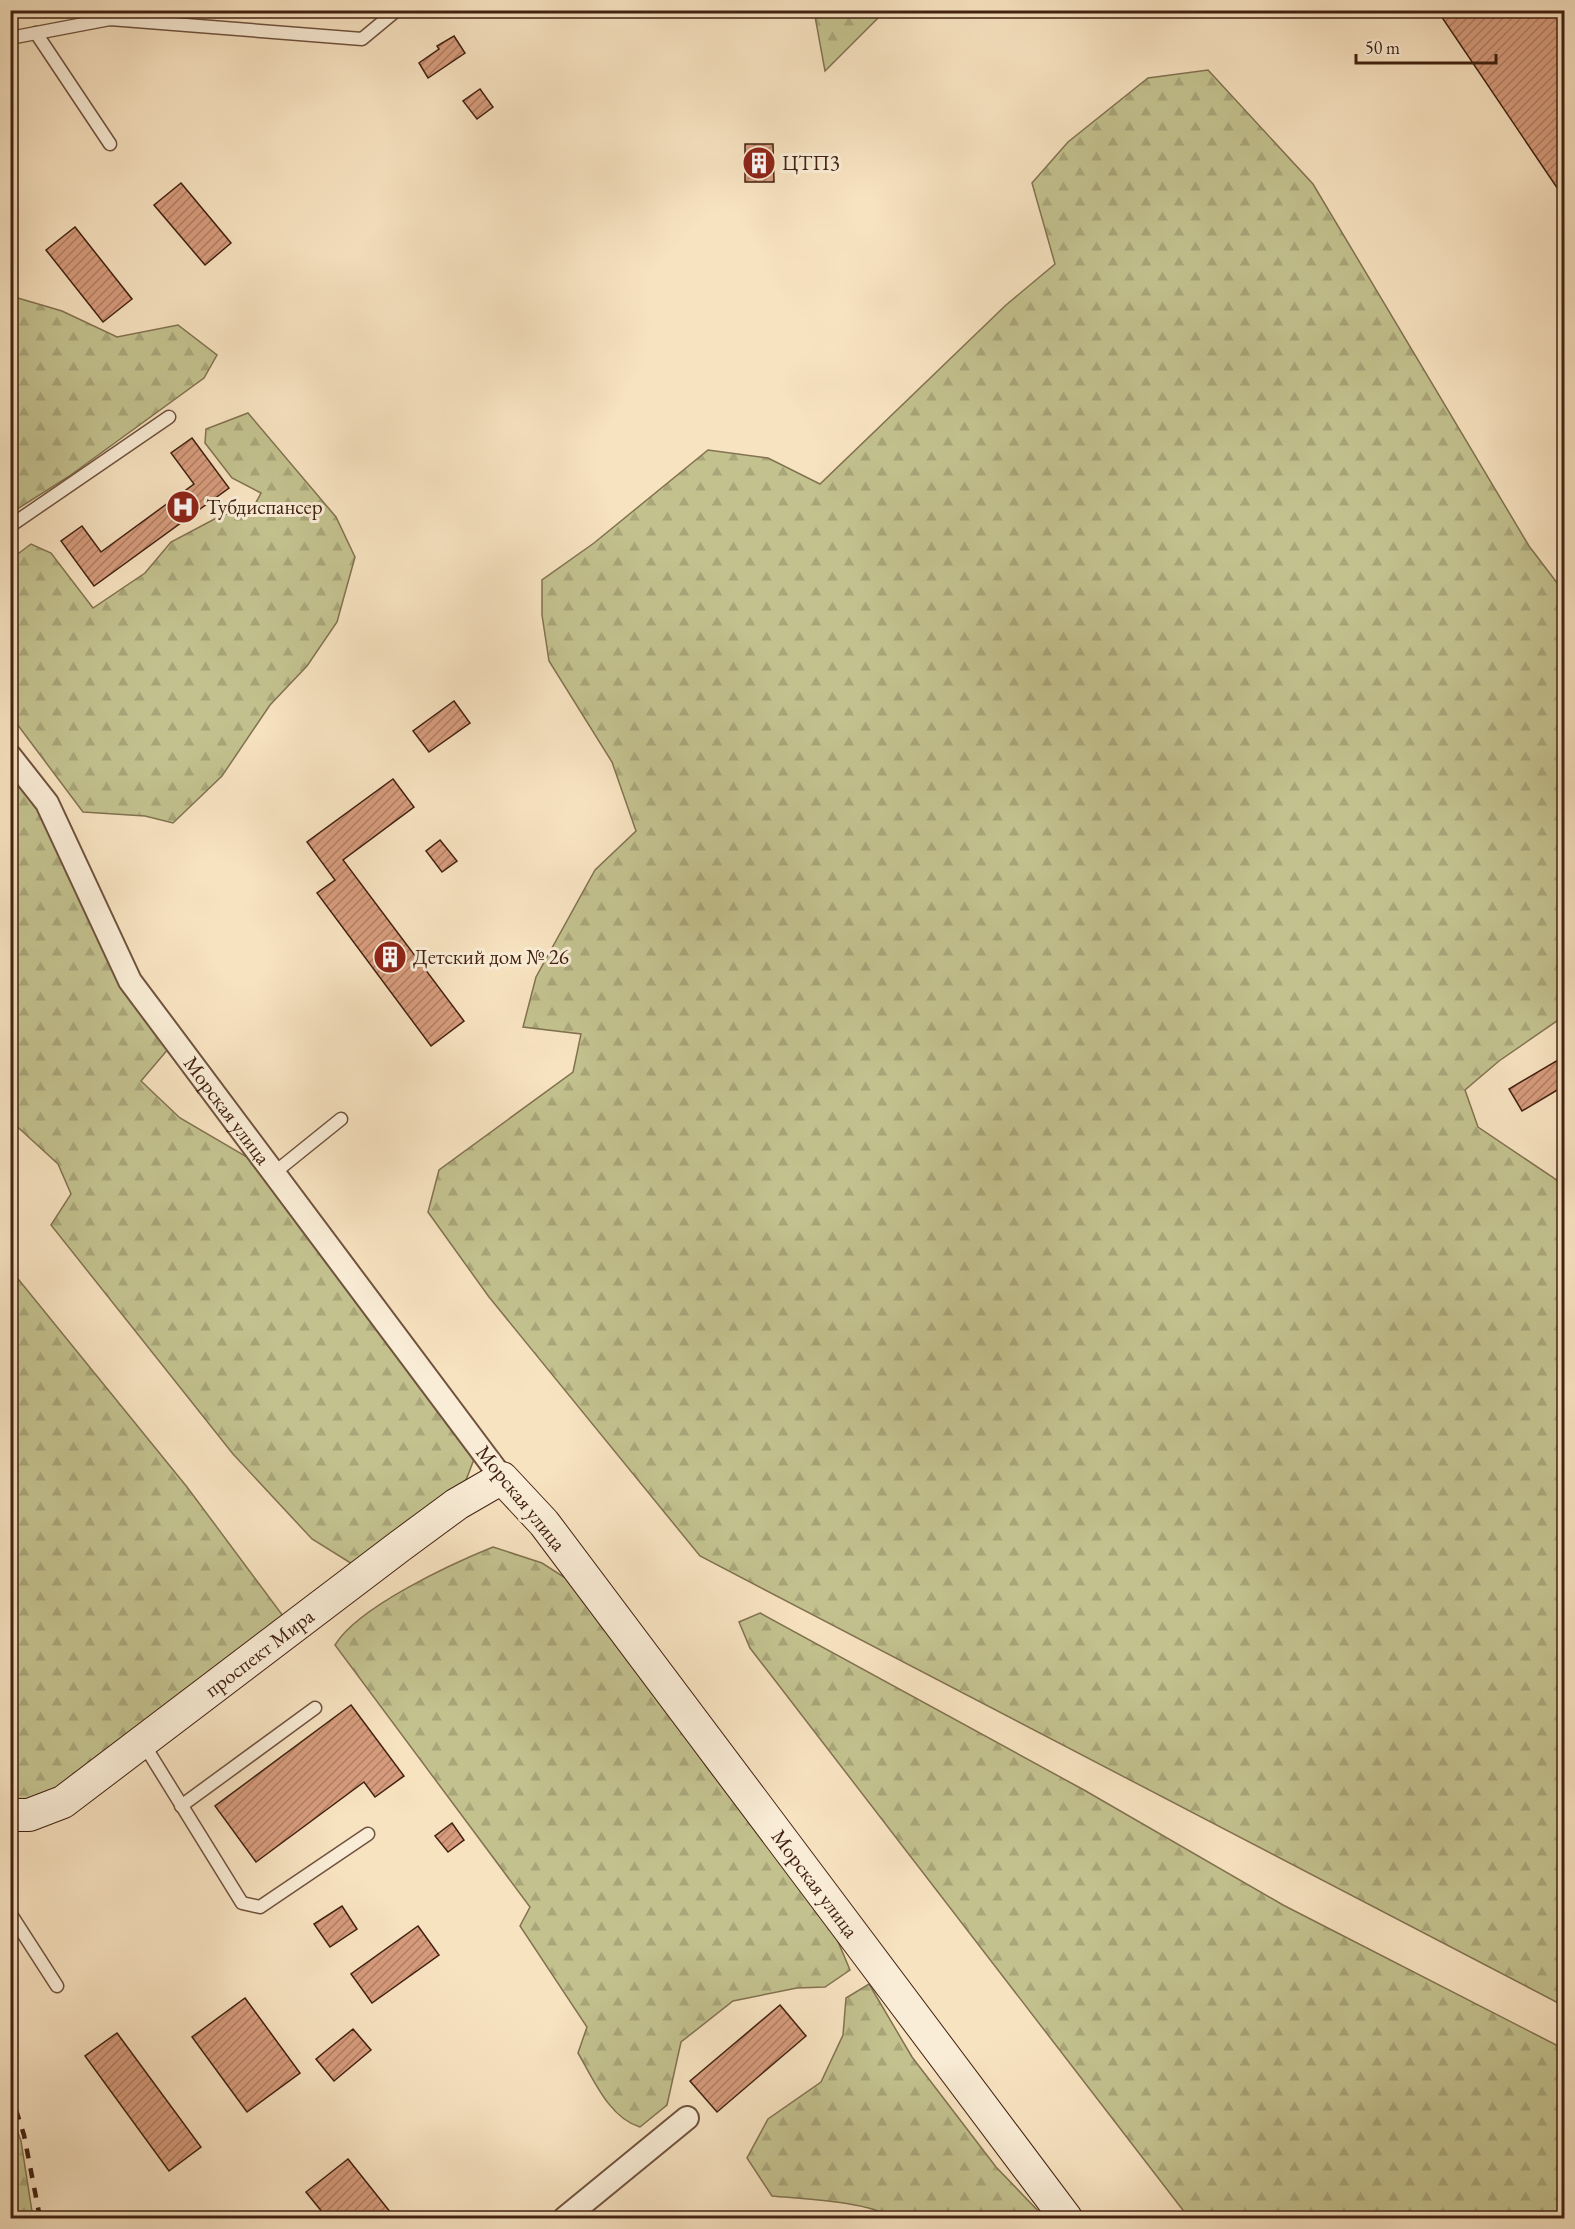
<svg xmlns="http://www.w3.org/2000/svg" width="1575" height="2229" font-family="'EB Garamond',serif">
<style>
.forest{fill:url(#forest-firs);stroke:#827250;stroke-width:1.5}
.building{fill:url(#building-hatch);stroke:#422111;stroke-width:1.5}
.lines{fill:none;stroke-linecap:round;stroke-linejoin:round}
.lane-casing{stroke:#70523d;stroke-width:15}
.street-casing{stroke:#70523d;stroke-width:26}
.secondary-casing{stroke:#422111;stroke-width:34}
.lane{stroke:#faedd7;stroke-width:12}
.street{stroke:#faedd7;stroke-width:22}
.secondary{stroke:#faedd7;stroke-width:32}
.rail{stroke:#422111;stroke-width:4.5;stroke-dasharray:10 10;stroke-linecap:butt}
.labels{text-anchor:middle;stroke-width:6;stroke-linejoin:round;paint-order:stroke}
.poi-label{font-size:21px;fill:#422111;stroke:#faedd7;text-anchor:start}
.street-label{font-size:21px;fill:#422111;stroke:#faedd7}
</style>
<defs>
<pattern id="forest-firs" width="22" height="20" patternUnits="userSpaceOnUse" patternTransform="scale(1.5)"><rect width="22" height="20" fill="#c3c28f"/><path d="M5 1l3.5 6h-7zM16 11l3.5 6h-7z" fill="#a9a67a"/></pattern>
<pattern id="building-hatch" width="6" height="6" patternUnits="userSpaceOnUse" patternTransform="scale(1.5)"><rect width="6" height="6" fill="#d79c7d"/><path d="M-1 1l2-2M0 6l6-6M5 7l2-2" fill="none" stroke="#b07f65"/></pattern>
</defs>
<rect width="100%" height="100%" fill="#f8e3c1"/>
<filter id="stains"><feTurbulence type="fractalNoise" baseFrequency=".00333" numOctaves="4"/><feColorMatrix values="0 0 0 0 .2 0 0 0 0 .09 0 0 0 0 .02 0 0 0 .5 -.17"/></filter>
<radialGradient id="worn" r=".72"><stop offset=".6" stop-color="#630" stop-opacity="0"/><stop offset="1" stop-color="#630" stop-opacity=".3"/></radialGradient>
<g class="forest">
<polygon points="814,11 814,10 885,11 825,71"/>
<polygon points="1208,70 1313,184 1529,546 1564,592 1564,1016 1499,1061 1465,1090 1478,1127 1564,1185 1564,2006 700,1556 489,1297 428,1212 439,1170 573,1072 581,1034 523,1027 536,977 595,870 636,831 612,762 549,661 542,615 542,580 594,543 708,450 768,458 820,484 1006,305 1055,264 1032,183 1068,142 1148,78"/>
<polygon points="11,296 62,311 117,337 178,325 217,355 204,378 68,477 11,513"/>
<polygon points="248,413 336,517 355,557 337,622 307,666 270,705 222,776 173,823 145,816 83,812 11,716 11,559 31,544 51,553 93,608 145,573 171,542 222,515 252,510 261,493 232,478 205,443 206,429"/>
<polygon points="10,756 130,981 175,1041 141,1081 180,1118 274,1173 479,1446 457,1504 365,1572 312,1539 233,1454 51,1225 71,1194 58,1164 11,1121"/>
<polygon points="10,1269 187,1487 292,1628 63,1802 10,1815"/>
<path d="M493,1547L542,1563L578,1586L709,1770L831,1925L850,1970L825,1987L797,1988L733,2001L681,2042L667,2105L640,2127C609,2118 593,2078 578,2053L587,2027L520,1926L530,1907L335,1645C358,1607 451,1564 493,1547Z"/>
<polygon points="760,1613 1084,1790 1283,1905 1564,2049 1564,2218 1189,2218 750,1648 739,1622"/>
<path d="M869,1984L912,2057L996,2167L1045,2218H892C869,2201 802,2199 772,2196L747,2158L768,2119L821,2082L843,2035L846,1998Z"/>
<polygon points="11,2114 21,2141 33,2218 11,2218"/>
</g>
<g class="building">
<polygon points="1437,10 1564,10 1564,198"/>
<polygon points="454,36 465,53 428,78 419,63 439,49 437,46"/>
<polygon points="480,89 493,107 477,119 463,101"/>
<polygon points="745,144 773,144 774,182 745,182"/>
<polygon points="181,183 231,243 205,265 154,205"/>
<polygon points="75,227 132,299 103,322 46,250"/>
<polygon points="192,438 229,488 94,586 61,541 82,526 101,552 194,484 171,453"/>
<polygon points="454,701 470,723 429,752 413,731"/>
<polygon points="393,779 414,807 343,860 464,1021 431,1046 317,893 335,880 307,842"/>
<polygon points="440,840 457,861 442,872 426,851"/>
<polygon points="1558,1060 1564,1072 1564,1086 1522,1111 1509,1089"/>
<polygon points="351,1705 404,1776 375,1797 364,1782 256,1862 215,1806"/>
<polygon points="452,1823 464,1840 448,1852 435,1836"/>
<polygon points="342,1906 357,1929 330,1947 314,1924"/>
<polygon points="418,1926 439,1955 372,2003 351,1974"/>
<polygon points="245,1998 300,2073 247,2112 192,2037"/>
<polygon points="780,2005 806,2036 717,2112 690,2081"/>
<polygon points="353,2029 371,2050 334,2081 316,2059"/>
<polygon points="117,2033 201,2147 169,2171 85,2056"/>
<polygon points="348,2159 395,2218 327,2218 306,2192"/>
</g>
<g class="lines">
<g class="lane-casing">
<g id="lane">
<polyline points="36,33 110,144"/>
<polyline points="10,38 110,19 362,39 397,10"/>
<polyline points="10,526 169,417"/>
<polyline points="274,1173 341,1119"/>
<polyline points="143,1743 242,1903 260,1907 368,1834"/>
<polyline points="181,1806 315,1708"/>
<polyline points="10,1842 12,1816"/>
<polyline points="10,1913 57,1986"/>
</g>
</g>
<g class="street-casing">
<g id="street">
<path id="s1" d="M10,756L47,803L130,981L502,1478"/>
<polyline points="565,2218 687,2118"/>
</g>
</g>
<g class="secondary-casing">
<g id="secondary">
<path id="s2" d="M10,1815H29L63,1802L400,1546L457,1504L502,1478L544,1523L1066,2218"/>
</g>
</g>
<use href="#lane" class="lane"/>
<use href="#street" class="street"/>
<use href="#secondary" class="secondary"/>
<polyline class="rail" points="10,2091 24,2135 40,2218"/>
</g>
<defs>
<g id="building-disc" transform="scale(1.725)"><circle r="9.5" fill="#8f2418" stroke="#faedd7"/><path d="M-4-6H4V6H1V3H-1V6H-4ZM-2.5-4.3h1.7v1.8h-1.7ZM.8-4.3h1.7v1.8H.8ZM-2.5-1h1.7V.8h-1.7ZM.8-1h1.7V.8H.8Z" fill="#fff"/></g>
<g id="hospital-disc" transform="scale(1.725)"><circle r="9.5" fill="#8f2418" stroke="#faedd7"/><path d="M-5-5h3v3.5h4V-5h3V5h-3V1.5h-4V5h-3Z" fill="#fff"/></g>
</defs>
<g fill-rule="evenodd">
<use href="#building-disc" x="759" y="163"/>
<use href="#hospital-disc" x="183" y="507"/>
<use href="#building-disc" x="390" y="957"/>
</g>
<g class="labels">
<g class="poi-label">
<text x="782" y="170">ЦТП3</text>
<text x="206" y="514">Тубдиспансер</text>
<text x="413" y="964">Детский дом № 26</text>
</g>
<g class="street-label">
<text dy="7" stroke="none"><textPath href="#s1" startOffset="418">Морская улица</textPath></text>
<text transform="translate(521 1498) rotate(51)" y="7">Морская улица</text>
<text dy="7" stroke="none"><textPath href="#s2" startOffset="302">проспект Мира</textPath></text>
<text dy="7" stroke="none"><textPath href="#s2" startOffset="1114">Морская улица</textPath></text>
</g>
</g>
<rect width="1575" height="2229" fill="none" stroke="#f8e3c1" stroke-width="36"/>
<rect x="12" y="12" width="1551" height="2205" fill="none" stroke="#422111" stroke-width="3"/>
<rect x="18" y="18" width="1539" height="2193" fill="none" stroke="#422111" stroke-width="1.5"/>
<path d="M1356 54v9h140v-9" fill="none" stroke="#422111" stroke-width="3"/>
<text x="1365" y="54" font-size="18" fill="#422111" stroke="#faedd7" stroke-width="4.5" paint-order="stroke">50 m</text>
<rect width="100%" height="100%" filter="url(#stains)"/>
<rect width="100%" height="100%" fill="url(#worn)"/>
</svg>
